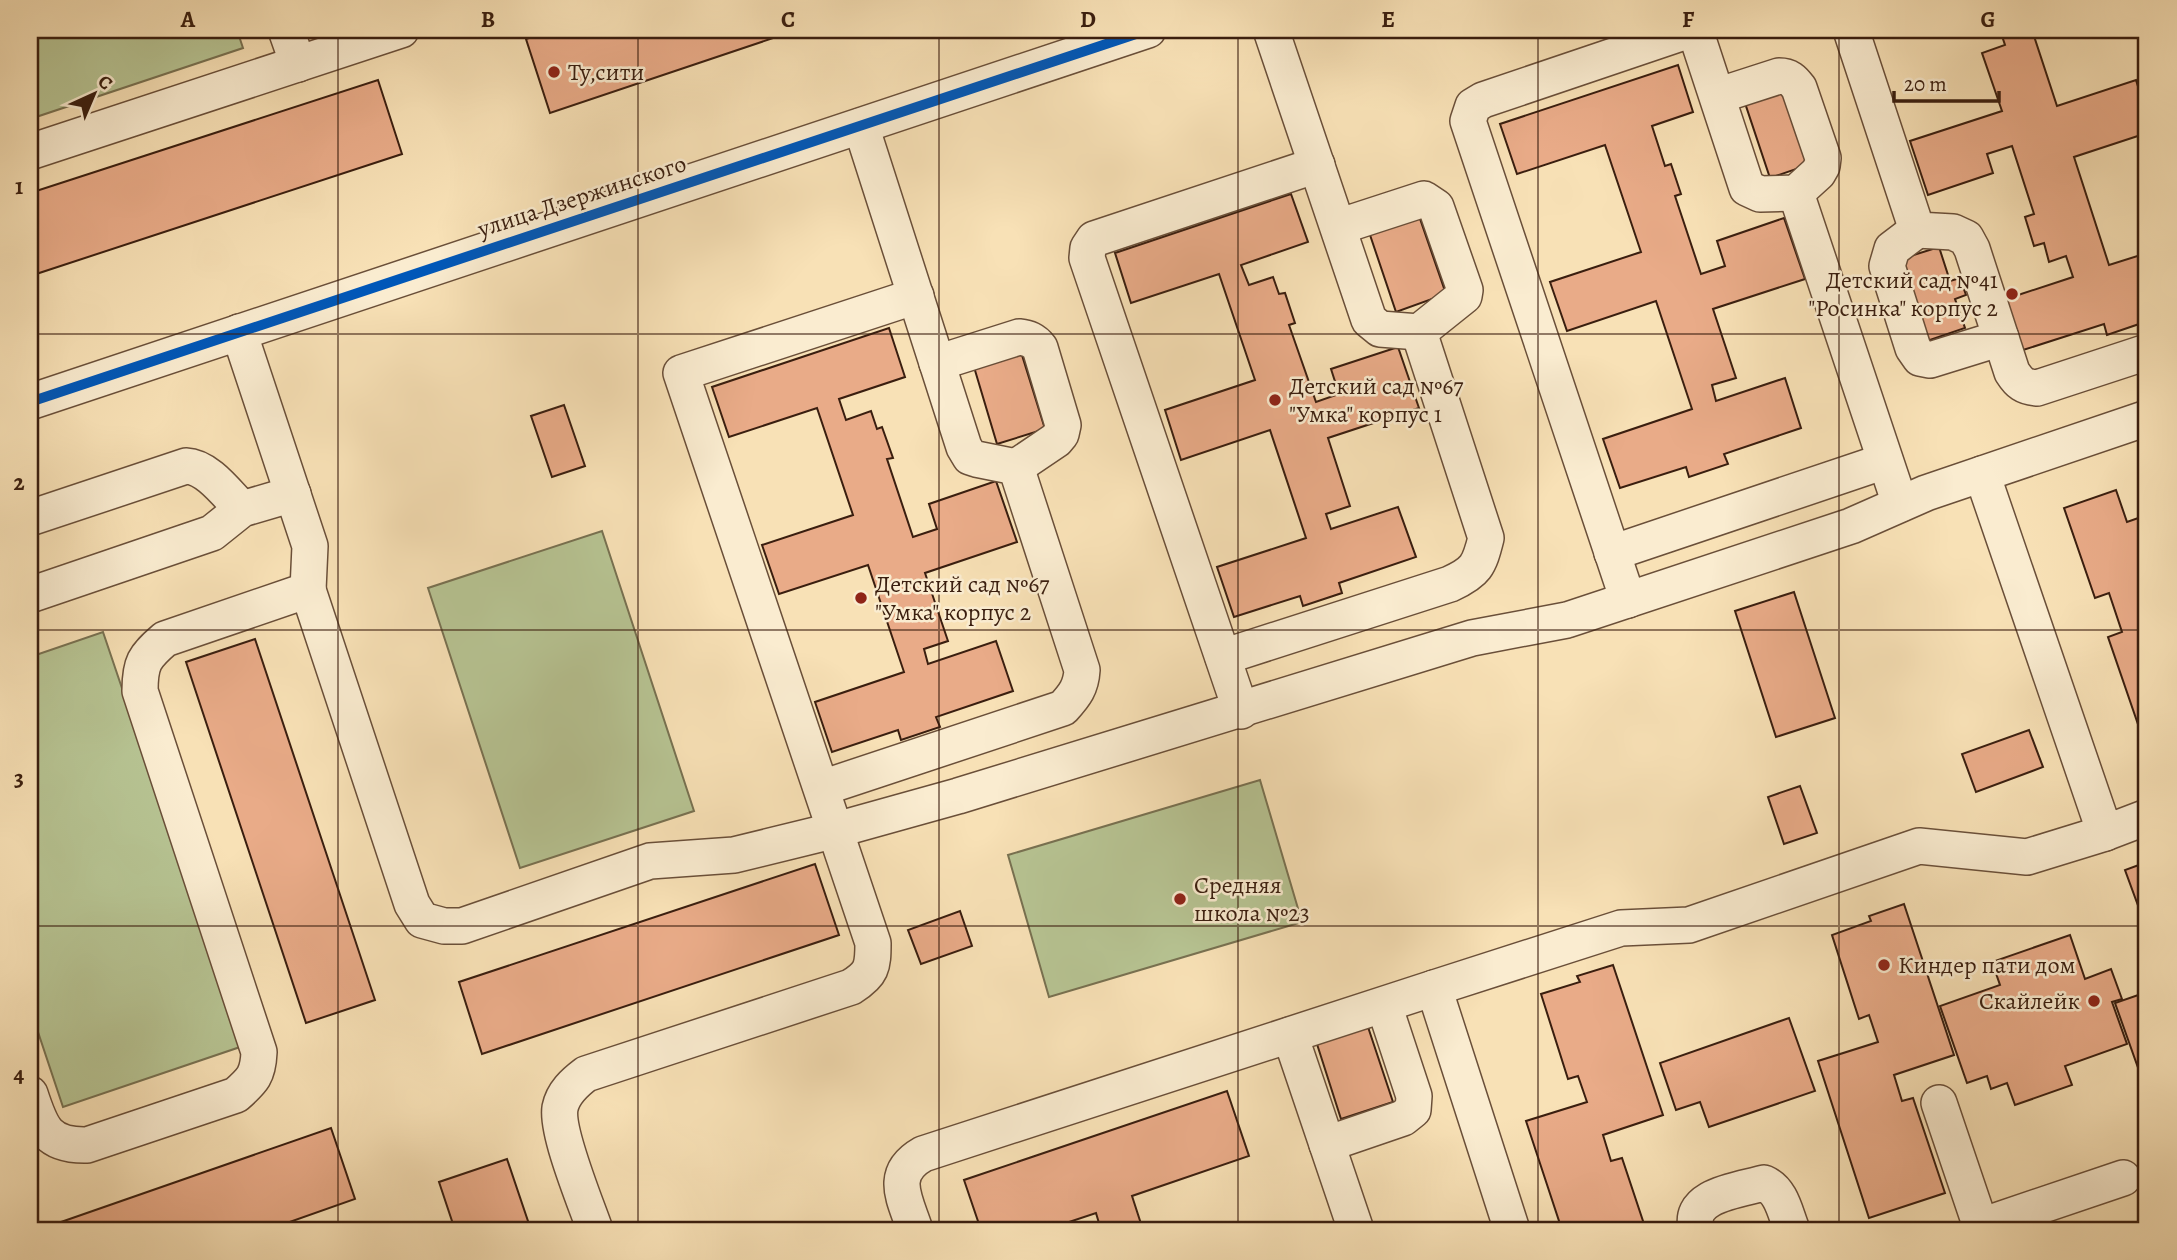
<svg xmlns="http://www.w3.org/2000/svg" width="2177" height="1260" font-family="Alegreya,serif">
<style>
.green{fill:#b7c493;stroke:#787151;stroke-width:2}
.building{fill:#e9ab88;stroke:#3a1e0f;stroke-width:2}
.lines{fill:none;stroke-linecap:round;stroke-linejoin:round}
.minor-casing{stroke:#6a4f39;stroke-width:38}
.minor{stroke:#faecd0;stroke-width:35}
.cycleway-casing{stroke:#faecd0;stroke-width:15}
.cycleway{stroke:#0057b8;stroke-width:10}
.grid{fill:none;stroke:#3a1e0f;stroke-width:2;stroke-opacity:0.55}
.poi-dot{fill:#8f2418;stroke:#faecd0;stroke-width:2.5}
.labels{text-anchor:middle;stroke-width:5;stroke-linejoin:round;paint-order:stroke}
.poi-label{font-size:24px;fill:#3a1e0f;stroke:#faecd0;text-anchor:start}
.street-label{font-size:24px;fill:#3a1e0f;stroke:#faecd0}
.neatline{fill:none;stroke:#3a1e0f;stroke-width:2.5}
.grid-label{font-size:23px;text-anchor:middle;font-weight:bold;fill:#3a1e0f}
</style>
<rect width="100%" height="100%" fill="#f8e1b6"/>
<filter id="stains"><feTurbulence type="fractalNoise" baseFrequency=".00286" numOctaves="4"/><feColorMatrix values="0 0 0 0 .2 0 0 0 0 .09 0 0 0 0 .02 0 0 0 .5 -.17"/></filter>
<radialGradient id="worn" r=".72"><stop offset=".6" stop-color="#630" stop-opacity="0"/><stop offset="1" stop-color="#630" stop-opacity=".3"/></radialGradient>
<g class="green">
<polygon points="30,30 237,30 243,48 30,119"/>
<polygon points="602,531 694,811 520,868 428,588"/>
<polygon points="103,632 243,1046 63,1107 30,1008 30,657"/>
<polygon points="1260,780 1302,922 1049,997 1008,855"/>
</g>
<g class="building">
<polygon points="552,30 797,30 550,113 526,39"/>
<polygon points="1918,30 1943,30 1921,37"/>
<polygon points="2000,30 2032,30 2057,106 2136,80 2147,116 2147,133 2074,157 2109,265 2147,253 2147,310 2139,313 2142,323 2107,335 2104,324 2023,350 2006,299 2073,277 2066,256 2049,262 2044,243 2034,246 2025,217 2034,214 2012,146 1987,154 1993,173 1928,195 1910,141 2002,111 1982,53 2005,45"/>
<polygon points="1678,65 1693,112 1652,126 1665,166 1671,164 1681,194 1675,196 1701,274 1725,266 1717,241 1784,218 1805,279 1713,309 1736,378 1712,385 1716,401 1785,378 1801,428 1724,454 1728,464 1689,477 1686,467 1620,488 1603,439 1692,409 1656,301 1567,331 1550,282 1641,252 1605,145 1517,174 1500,124"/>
<polygon points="378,80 402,154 30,276 30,193"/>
<polygon points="1782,90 1808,165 1770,178 1745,103"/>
<polygon points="1291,194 1308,242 1241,265 1249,285 1273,277 1279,294 1285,293 1295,323 1289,325 1316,402 1339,394 1331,369 1398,347 1419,408 1328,438 1350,506 1326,514 1331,529 1398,507 1416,557 1339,583 1342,593 1303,606 1300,596 1234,617 1217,567 1306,538 1270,430 1181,460 1165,410 1255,380 1219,274 1131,303 1115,253"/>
<polygon points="1418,213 1446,294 1396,312 1368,229"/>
<polygon points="1939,247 1950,281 1960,278 1966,295 1955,299 1965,328 1927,341 1901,259"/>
<polygon points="889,328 905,377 839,399 846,420 871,411 877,429 882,427 893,458 887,459 913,537 937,529 929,504 996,481 1017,542 925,573 948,641 924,649 928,664 996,641 1013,691 936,717 940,727 901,740 898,730 832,752 815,702 904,672 868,565 779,594 762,545 853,515 817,408 729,437 712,387"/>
<polygon points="1021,352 1045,429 997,444 974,367"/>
<polygon points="564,405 585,466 552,477 531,416"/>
<polygon points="2116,490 2127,522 2147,515 2147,731 2141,733 2108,637 2122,632 2109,593 2095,598 2064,508"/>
<polygon points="1794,592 1835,718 1776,737 1735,611"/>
<polygon points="255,639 375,1000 306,1023 186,662"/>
<polygon points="2029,730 2043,767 1976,792 1962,754"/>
<polygon points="1800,786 1817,833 1784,844 1768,797"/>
<polygon points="2147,862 2147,930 2125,870"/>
<polygon points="815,864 839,935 482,1054 459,982"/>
<polygon points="1904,904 1954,1055 1894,1075 1902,1101 1913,1098 1945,1193 1869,1218 1818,1061 1878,1042 1869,1015 1859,1019 1832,935 1871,921 1869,916"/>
<polygon points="960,911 972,946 921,964 908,930"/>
<polygon points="2070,935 2085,979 2111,969 2122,999 2112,1002 2127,1044 2065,1066 2072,1085 2015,1105 2007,1083 1991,1089 1987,1076 1967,1083 1940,1006 2000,985 1992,962"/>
<polygon points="1613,965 1663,1115 1603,1135 1611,1161 1622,1158 1646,1230 1562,1230 1526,1121 1587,1102 1578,1076 1568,1079 1541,994 1580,982 1577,976"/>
<polygon points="2147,992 2147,1093 2115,1003"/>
<polygon points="1789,1018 1815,1091 1709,1127 1700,1102 1676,1110 1660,1063"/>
<polygon points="1367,1024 1393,1102 1341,1119 1316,1041"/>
<polygon points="1227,1091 1249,1156 1132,1196 1143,1230 1101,1230 1096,1213 1045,1230 981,1230 964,1180"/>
<polygon points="331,1128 355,1199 267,1230 38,1230"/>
<polygon points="507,1159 531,1230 455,1230 439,1182"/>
</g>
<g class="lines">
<g class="minor-casing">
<g id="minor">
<polyline points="286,30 298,64"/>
<polyline points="1271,30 1369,320 1380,329 1419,332 1464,296 1465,290 1436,207 1424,199 1338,227"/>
<path d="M1695,30L1747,188L1760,194L1796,193L1818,173L1822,166L1823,158L1799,88C1793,80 1789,76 1779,76L1717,96"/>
<path d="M1851,30L1917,230L1953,232L1966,238L1972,249L2012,372C2019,383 2024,387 2037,388L2147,352"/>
<polyline points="30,152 401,30"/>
<polyline points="1796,193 1900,504"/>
<polyline points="1917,230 1892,249 1887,266 1913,348 1920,358 1930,360 2001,338"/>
<path d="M937,363L1019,337C1028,338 1034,340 1040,348L1063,425L1061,434L1056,440L1016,467"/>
<polyline points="30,402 1148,30"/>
<polyline points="1982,474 2105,833 2147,817"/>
<path d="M30,518L186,466C208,467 227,494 242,509"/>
<polyline points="1612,553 1885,461"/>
<polyline points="308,590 412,904 422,920 444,926 462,926 650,861 734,855 836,830 958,796 1472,638 1567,620 1851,526 1926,493 2147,418"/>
<polyline points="30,595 212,533 242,509 293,494"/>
<polyline points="1628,600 1468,121 1473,106 1483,100 1690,30"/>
<path d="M1223,657L1450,584C1476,572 1479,566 1486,538L1419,332"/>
<polyline points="1241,711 1087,258 1088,248 1094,239 1317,165"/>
<path d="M822,788L1063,708C1075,695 1081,687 1082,670L1016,467L976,459L970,457L964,447L861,126"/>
<polyline points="1290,1035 1356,1230"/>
<path d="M30,1094C41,1128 47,1146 87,1145L236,1095C253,1080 258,1075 259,1052L140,691C140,663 144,657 165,639L308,590L310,546L239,332"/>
<polyline points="1939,1103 1982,1230"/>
<polyline points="1327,1144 1403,1118 1413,1110 1414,1096 1384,1005"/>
<polyline points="1981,1226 2123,1178"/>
<path d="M595,1230C586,1204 556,1132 560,1108C563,1093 574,1083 586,1074L851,987C872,974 873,967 873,943L681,373L916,296"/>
<path d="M915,1230C905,1199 888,1174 923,1154L1434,988"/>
<polyline points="1512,1230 1434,988 1621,928 1689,925 1919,846 2027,857 2105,833"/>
<path d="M1697,1230C1685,1195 1740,1190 1764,1183C1782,1191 1785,1213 1792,1230"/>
</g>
</g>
<use href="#minor" class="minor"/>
<g class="cycleway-casing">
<polyline id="cycleway" points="30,402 1148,30"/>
</g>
<use href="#cycleway" class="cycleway"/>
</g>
<path class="grid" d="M338,30V1230M638,30V1230M939,30V1230M1238,30V1230M1538,30V1230M1839,30V1230M30,334H2147M30,630H2147M30,926H2147"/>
<g class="poi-dot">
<circle cx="554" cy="72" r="7"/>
<circle cx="2012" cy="294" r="7"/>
<circle cx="1275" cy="400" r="7"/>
<circle cx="861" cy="598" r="7"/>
<circle cx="1180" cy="899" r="7"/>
<circle cx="1884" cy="965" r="7"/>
<circle cx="2094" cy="1001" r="7"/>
</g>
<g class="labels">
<g class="poi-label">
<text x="568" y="80">Ту,сити</text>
<text x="1998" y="288" text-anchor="end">Детский сад №41<tspan x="1998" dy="28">"Росинка" корпус 2</tspan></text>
<text x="1289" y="394">Детский сад №67<tspan x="1289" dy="28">"Умка" корпус 1</tspan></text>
<text x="875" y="592">Детский сад №67<tspan x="875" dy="28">"Умка" корпус 2</tspan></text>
<text x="1194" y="893">Средняя<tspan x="1194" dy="28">школа №23</tspan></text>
<text x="1898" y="973">Киндер пати дом</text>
<text x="2080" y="1009" text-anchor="end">Скайлейк</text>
</g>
<g class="street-label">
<text transform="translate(582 196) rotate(-18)" y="8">улица Дзержинского</text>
</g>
</g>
<rect width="2177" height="1260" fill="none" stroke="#f8e1b6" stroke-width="77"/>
<g transform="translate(94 94) rotate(44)" stroke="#faecd0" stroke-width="5" paint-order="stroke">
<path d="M0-5L12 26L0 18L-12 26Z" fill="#3a1e0f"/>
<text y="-10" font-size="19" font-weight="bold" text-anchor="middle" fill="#3a1e0f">С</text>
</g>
<path d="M1894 91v10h105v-10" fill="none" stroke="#3a1e0f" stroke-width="3.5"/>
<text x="1904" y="91" font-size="21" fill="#3a1e0f" stroke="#faecd0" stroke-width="5" paint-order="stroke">20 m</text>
<rect x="38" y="38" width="2100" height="1184" class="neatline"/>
<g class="grid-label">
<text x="188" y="27">A</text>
<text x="488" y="27">B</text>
<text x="788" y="27">C</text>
<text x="1088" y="27">D</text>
<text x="1388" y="27">E</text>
<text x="1688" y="27">F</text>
<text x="1988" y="27">G</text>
<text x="19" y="194">1</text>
<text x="19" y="490">2</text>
<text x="19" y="786">3</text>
<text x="19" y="1082">4</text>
</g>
<rect width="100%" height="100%" filter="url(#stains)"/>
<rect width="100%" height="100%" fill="url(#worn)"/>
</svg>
